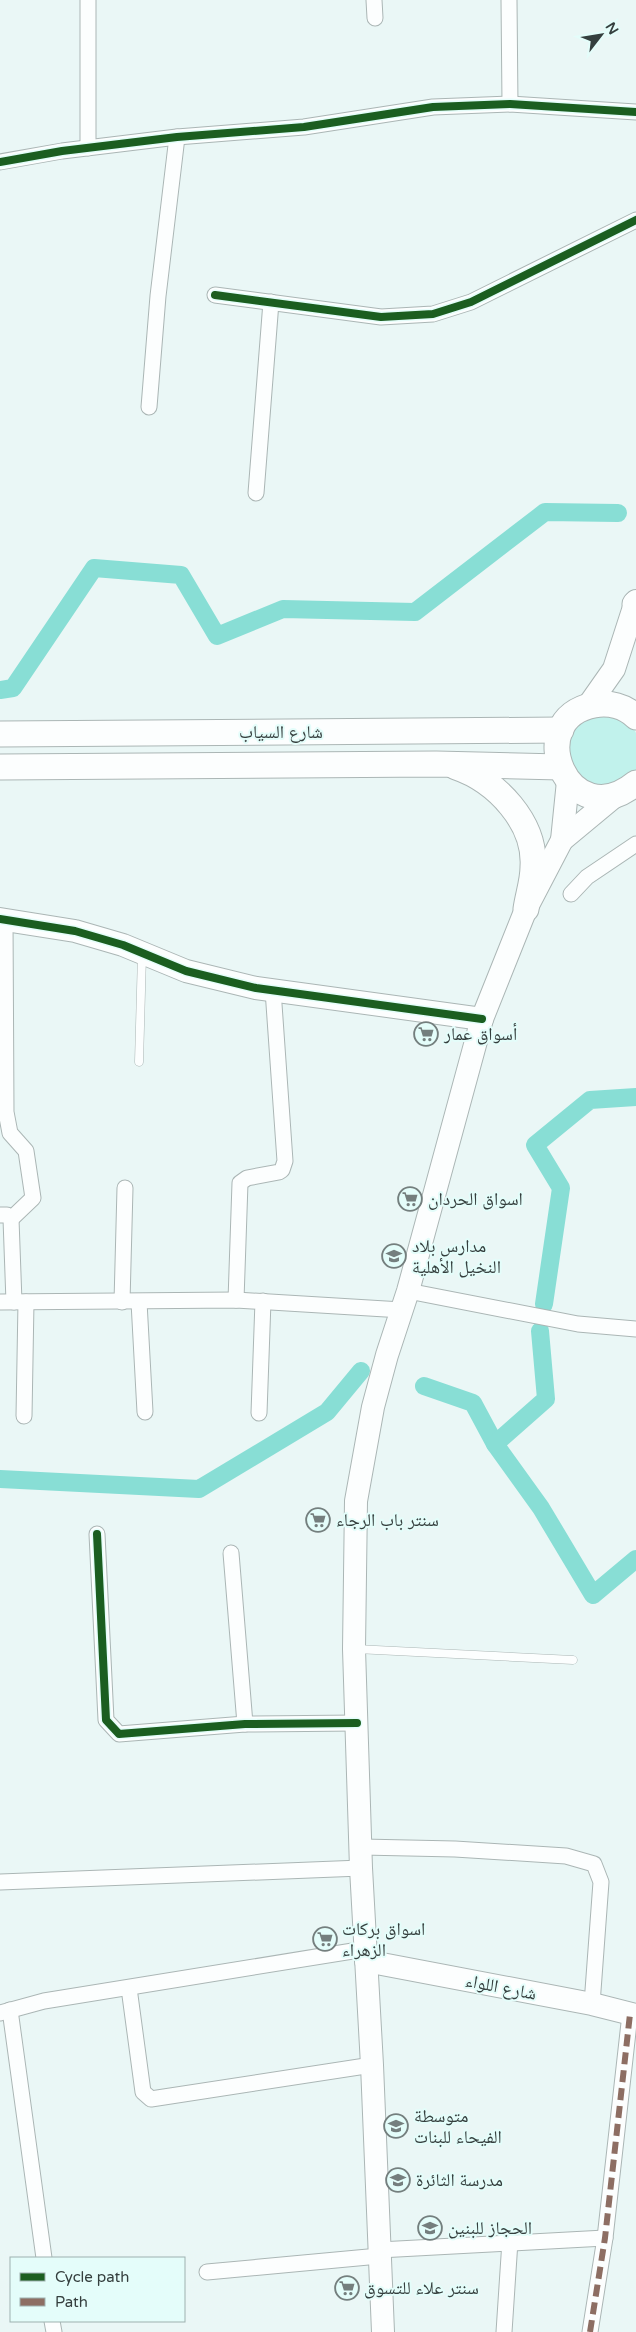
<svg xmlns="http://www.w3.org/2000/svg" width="636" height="2332" font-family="'Varela Round','Noto Naskh Arabic',sans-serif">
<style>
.green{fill:#c1f2ec}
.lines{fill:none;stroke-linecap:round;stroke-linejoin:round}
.canal{stroke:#88ded5;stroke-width:18}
.lane-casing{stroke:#abb6b5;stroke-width:9}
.street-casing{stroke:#abb6b5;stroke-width:17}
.secondary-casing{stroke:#abb6b5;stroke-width:24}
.primary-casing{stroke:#abb6b5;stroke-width:27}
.lane{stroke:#fcfefe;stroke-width:8}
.street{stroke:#fcfefe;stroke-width:15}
.secondary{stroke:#fcfefe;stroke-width:22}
.primary{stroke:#fcfefe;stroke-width:25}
.quiet{stroke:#8d6e63;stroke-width:6;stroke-dasharray:12 6;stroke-linecap:butt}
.cycleway-casing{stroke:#e4fdfa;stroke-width:11}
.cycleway{stroke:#1b5e20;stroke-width:8}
.labels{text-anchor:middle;stroke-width:4;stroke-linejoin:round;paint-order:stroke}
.street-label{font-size:18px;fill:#353f3e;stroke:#e4fdfa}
.poi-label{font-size:18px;fill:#353f3e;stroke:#e4fdfa;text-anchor:start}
</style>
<rect width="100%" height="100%" fill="#eaf7f6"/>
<path class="green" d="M606,713L632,726L636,733V770L629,779L617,787L588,785L568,764C570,726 570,726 606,713Z"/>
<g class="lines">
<g class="canal">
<polyline points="0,690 13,688 94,568 181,575 217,636 283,609 415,612 545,512 618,513"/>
<polyline points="544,1304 561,1188 535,1145 590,1100 636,1097"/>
<polyline points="424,1386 473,1403 495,1444 541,1508 593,1595 636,1559"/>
<polyline points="495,1444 546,1399 540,1331"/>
<polyline points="0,1479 199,1489 327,1412 361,1371"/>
</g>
<g class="lane-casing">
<g id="lane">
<polyline points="139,1062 142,955"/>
<polyline points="356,1649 573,1660"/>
</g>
</g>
<g class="street-casing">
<g id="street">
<polyline points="374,0 375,18"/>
<polyline points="509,0 510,104"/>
<polyline points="88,148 88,0"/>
<polyline points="0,162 62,151 177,137 304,127 433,107 510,104 636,112"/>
<polyline points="215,295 381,317 433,314 471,302 636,220"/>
<polyline points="149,407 158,296 177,137"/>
<polyline points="256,493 271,302"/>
<polyline points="571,894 587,877 636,844"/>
<polyline points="5,919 6,1112 10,1133 26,1151 33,1198 11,1219"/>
<polyline points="0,1215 7,1215 11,1219 14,1302"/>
<polyline points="408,1291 578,1324 636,1329"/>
<polyline points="236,1300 240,1183 247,1178 279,1172 282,1170 285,1161 273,990"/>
<polyline points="0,1302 236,1300 402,1310"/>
<polyline points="122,1302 125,1188"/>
<polyline points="139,1302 145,1412"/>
<polyline points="259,1413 263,1301"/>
<polyline points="24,1416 26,1302"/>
<polyline points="97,1534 106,1720 119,1734 245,1724 357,1723"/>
<polyline points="231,1553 245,1724"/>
<polyline points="362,1847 455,1849 566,1856 594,1864 601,1882 592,2004"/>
<polyline points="0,1882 361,1868"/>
<polyline points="129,1988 143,2092 151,2099 372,2065"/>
<polyline points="10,2010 44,2258"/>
<polyline points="0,2013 44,2001 365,1949"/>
<polyline points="379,2250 605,2238"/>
<polyline points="207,2272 379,2256"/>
<polyline points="52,2321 54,2332"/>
<polyline points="504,2332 510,2241"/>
<polyline points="590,2332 605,2238 630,2014"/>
</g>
</g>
<g class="secondary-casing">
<g id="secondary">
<polyline points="588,706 614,669 636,601"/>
<polyline points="562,840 615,796"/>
<polyline points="0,919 75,931 123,945 186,971 256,988 482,1019"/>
<polyline points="366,1961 592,2004 636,2015"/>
<polyline points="383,2332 372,2065 361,1868 354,1649 356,1501 373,1407 387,1355 408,1291 482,1019 526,909 562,840 568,781"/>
</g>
</g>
<g class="primary-casing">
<g id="primary">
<polyline points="635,604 636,611"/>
<path d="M636,717C625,706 609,702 594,705C520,719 569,838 636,783"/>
<polyline points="0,734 561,730"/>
<polyline points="0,767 436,764 560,767"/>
<path d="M456,767C497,781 536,823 533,867C533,881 528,895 526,909"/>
</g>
</g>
<use href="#lane" class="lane"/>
<use href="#street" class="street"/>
<use href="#secondary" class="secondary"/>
<use href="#primary" class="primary"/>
<polyline class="quiet" points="590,2332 605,2238 630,2014"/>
<g class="cycleway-casing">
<g id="cycleway">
<polyline points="0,162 62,151 177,137 304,127 433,107 510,104 636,112"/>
<polyline points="215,295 381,317 433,314 471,302 636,220"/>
<polyline points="0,919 75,931 123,945 186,971 256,988 482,1019"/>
<polyline points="97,1534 106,1720 119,1734 245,1724 357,1723"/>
</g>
</g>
<use href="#cycleway" class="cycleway"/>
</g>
<defs>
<g id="supermarket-ring" transform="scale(1.25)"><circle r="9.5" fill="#e4fdfa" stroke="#747f7e" stroke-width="1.5"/><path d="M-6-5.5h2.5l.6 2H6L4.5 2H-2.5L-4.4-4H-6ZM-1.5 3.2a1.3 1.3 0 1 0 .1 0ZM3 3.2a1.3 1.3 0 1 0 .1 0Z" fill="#747f7e"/></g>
<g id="school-ring" transform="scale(1.25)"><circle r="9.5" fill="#e4fdfa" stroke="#747f7e" stroke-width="1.5"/><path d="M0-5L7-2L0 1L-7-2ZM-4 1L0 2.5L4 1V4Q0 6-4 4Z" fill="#747f7e"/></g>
</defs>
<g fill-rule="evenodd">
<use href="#supermarket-ring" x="426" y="1034"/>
<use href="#supermarket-ring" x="410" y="1199"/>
<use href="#school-ring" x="394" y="1256"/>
<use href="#supermarket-ring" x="318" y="1520"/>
<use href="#supermarket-ring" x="325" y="1939"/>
<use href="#school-ring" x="396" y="2126"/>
<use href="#school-ring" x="398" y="2180"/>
<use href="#school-ring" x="430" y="2228"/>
<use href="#supermarket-ring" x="347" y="2288"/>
</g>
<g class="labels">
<g class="street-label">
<text x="281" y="738">شارع السياب</text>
<text transform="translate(501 1987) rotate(11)" y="6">شارع اللواء</text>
</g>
<g class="poi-label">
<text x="444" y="1040">أسواق عمار</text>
<text x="428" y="1205">اسواق الحردان</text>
<text x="412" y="1252">مدارس بلاد<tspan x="412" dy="21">النخيل الأهلية</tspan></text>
<text x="336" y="1526">سنتر باب الرجاء</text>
<text x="342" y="1935">اسواق بركات<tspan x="342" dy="21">الزهراء</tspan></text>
<text x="414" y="2122">متوسطة<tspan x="414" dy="21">الفيحاء للبنات</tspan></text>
<text x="416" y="2186">مدرسة الثائرة</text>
<text x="448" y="2234">الحجاز للبنين</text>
<text x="364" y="2294">سنتر علاء للتسوق</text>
</g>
</g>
<rect x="10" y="2257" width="175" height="65" fill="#e4fdfa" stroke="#9eb1af"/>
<rect x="20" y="2273" width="25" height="8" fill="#1b5e20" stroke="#9eb1af"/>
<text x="55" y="2282" font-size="15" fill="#353f3e">Cycle path</text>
<rect x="20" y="2298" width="25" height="8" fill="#8d6e63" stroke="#9eb1af"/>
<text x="55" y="2307" font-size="15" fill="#353f3e">Path</text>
<g transform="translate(601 35) rotate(59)" stroke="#e4fdfa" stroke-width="4" paint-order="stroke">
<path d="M0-4L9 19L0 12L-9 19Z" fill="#353f3e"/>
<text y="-8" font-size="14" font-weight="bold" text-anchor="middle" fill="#353f3e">N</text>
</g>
</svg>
